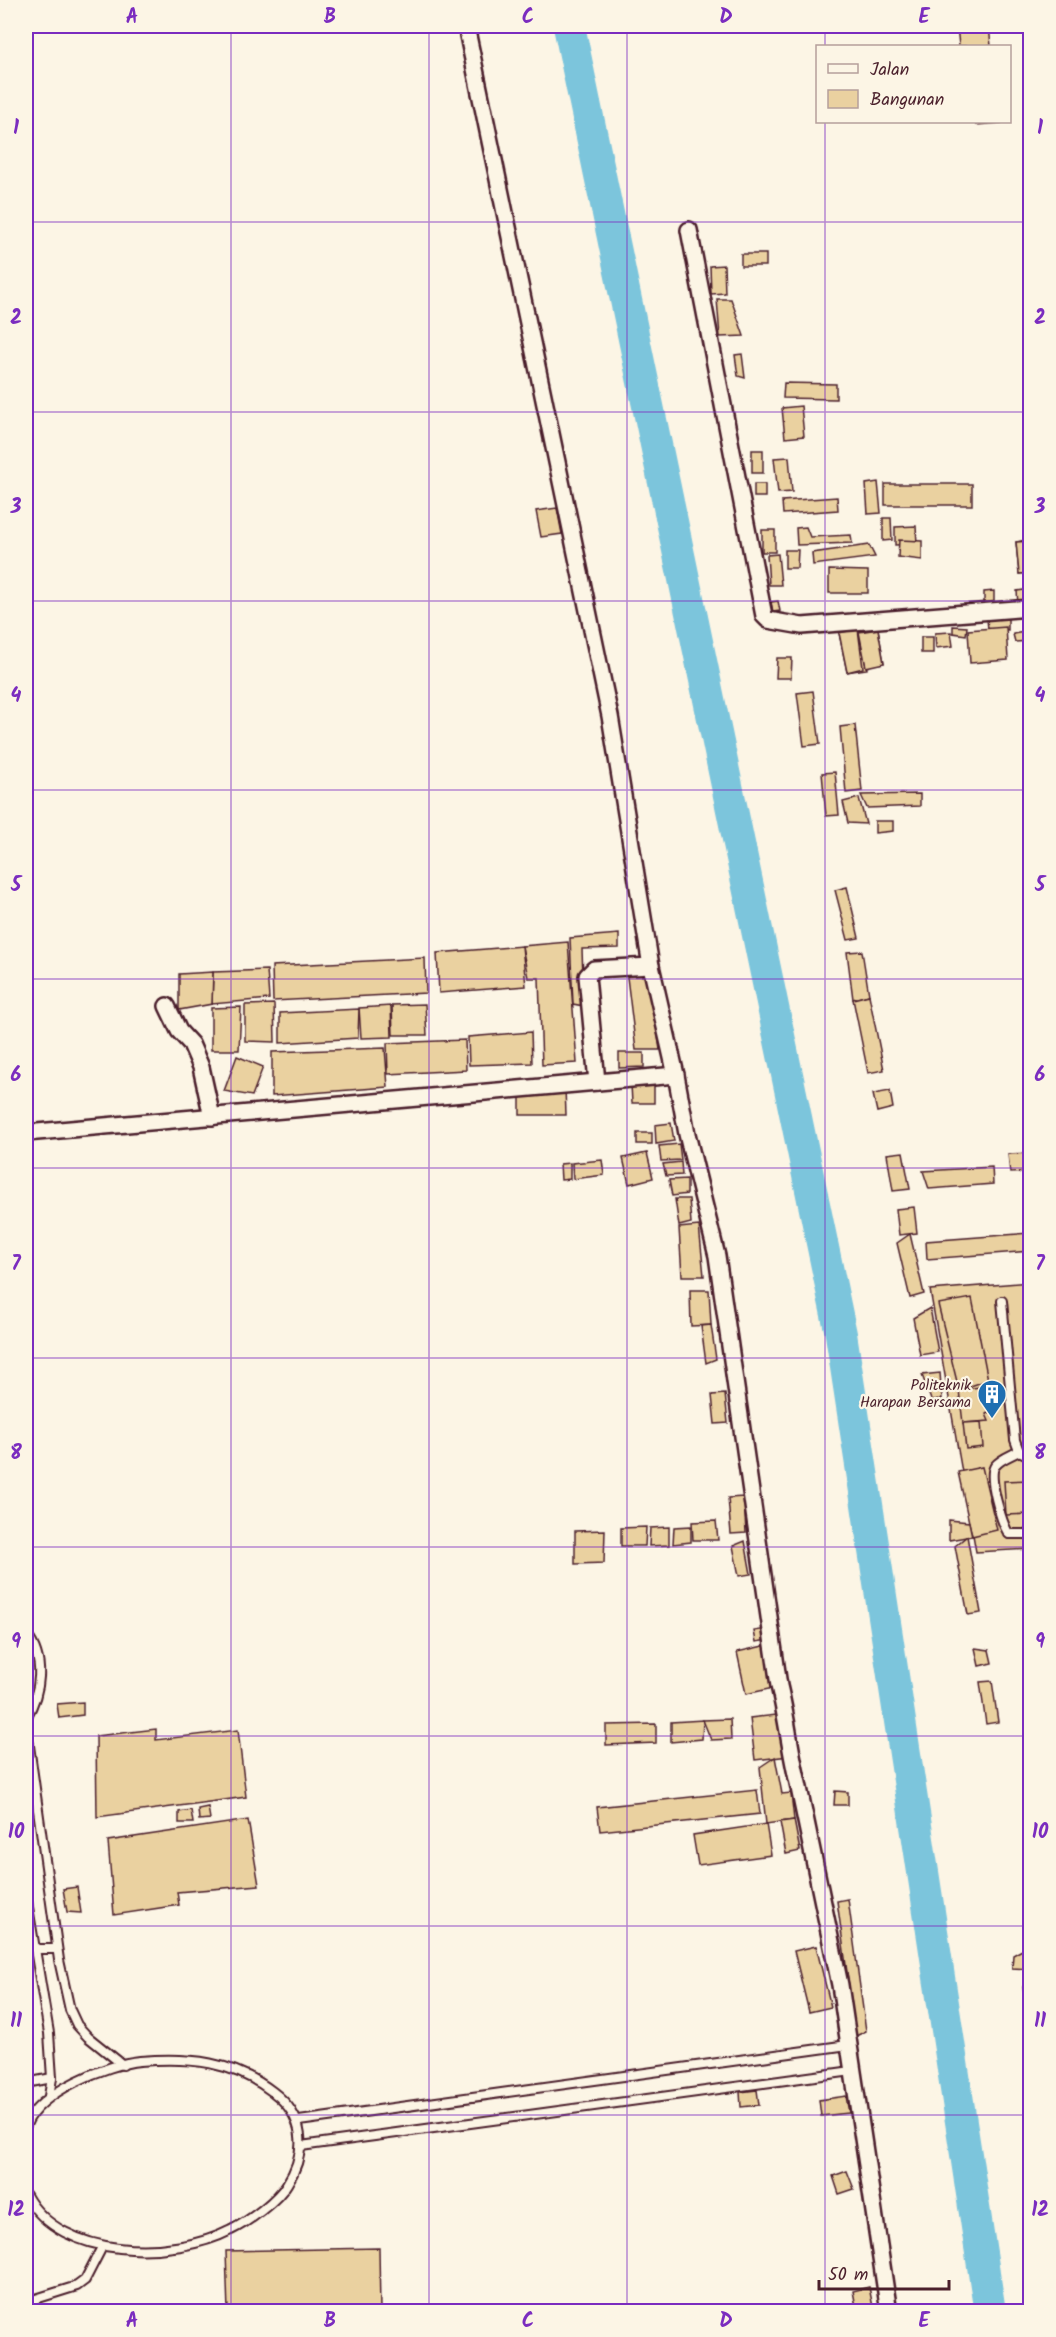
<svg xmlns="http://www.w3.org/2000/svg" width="1056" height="2337" font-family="Kalam,sans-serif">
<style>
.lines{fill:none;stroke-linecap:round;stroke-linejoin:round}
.river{stroke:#7cc5dc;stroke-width:32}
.building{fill:#ead1a0;stroke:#4a1f2b;stroke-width:1.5}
.service-casing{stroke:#4a1f2b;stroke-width:12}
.minor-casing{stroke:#4a1f2b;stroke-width:20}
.service{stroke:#fcf5e5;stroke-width:8}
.minor{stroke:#fcf5e5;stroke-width:15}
.grid{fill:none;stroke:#7b2cbf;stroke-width:1.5;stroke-opacity:0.55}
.labels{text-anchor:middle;stroke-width:4.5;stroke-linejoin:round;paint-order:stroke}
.poi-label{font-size:15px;fill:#4a1f2b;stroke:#fcf5e5;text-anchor:end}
.neatline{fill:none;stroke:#7b2cbf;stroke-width:2}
.grid-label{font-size:20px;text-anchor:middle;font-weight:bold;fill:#7b2cbf}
</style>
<rect width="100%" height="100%" fill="#fcf5e5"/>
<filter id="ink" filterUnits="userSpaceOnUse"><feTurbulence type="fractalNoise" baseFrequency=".0167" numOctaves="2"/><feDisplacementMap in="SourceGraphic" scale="12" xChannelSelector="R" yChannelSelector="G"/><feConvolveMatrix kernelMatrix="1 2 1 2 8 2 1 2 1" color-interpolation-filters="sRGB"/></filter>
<g filter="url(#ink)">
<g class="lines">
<polyline class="river" points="569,26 841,1334 990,2312"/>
</g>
<g class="building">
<polygon points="957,26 989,26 991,46 959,46"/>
<polygon points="976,122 1001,122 1001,123 976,125"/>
<rect x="741" y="254" width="25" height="12"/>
<polygon points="724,265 725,293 711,294 710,266"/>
<polygon points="717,299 731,299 744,336 720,337"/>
<polygon points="742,354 745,378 738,376 735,355"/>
<polygon points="784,383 836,384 836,399 783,398"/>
<polygon points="801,406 804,436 785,438 782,408"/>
<rect x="752" y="450" width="11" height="23"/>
<polygon points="789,457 792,492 778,493 774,458"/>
<polygon points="878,482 881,513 868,514 866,484"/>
<rect x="754" y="484" width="11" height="13"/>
<rect x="885" y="484" width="87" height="21"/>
<polygon points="837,497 838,510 783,514 782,501"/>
<polygon points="557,508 562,534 541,537 536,511"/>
<polygon points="883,518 891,518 892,540 883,541"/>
<polygon points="916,526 917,544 895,545 895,527"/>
<polygon points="806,527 810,537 851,535 852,543 797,545 796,528"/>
<rect x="762" y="530" width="13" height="22"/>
<polygon points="1030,539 1030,573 1019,574 1016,542"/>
<polygon points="899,540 922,541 922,560 898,557"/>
<polygon points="1030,541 1030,573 1019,574 1016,542"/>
<polygon points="869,545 875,557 813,565 812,553"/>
<polygon points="785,550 798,550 797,568 785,568"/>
<polygon points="778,554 781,585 769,585 767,555"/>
<polygon points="829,570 868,571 868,593 829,593"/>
<polygon points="1024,590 1030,593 1030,604 1018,604 1017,591"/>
<polygon points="994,591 994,603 984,602 984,592"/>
<polygon points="778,601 780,611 773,612 771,602"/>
<polygon points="1006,614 1008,614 1008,630 988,629 987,619 1005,618"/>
<polygon points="953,626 967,627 966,635 953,633"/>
<polygon points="1006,627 1008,660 970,663 968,630"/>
<polygon points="858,629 867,669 847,672 839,633"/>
<polygon points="858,629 863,668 847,672 839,633"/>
<polygon points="878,629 884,663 866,666 859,632"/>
<polygon points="878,629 884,663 866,667 859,632"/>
<polygon points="1030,631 1030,641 1015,642 1013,634"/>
<polygon points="951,632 953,646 936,648 935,633"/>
<rect x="921" y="637" width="12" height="16"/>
<polygon points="777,658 792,658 791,678 776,678"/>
<polygon points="813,691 820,744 804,746 797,693"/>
<polygon points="855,725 862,791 846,793 840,727"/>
<polygon points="835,772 839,815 826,816 822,773"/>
<polygon points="920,794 920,806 867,808 861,795"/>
<polygon points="859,798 866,824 848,823 843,802"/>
<polygon points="875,821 893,821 893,831 875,833"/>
<polygon points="847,887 859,938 848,940 835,890"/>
<polygon points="619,934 619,948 582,949 584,1006 573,1004 570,938"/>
<polygon points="568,942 577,1063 542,1065 539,978 528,978 522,946"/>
<polygon points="522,946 526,986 439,993 437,953"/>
<polygon points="862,951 869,995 853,999 847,952"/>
<polygon points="425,958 426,993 273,1001 272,966"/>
<polygon points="648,968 660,1050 636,1050 626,969"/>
<polygon points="267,970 269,999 212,1004 213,972"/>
<polygon points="213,972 212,1004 179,1010 179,974"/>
<polygon points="869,995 884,1070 868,1073 853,999"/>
<polygon points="274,1004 275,1042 245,1041 245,1005"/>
<polygon points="425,1004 427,1035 393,1035 392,1005"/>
<polygon points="391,1006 392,1037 361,1038 359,1008"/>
<polygon points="241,1007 239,1050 211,1050 211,1008"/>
<polygon points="359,1009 358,1038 280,1043 280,1013"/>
<polygon points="531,1032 532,1063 469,1065 468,1037"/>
<polygon points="465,1040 466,1070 388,1074 387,1043"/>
<polygon points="385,1048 388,1087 272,1096 272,1052"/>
<polygon points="619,1053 644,1053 644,1067 619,1068"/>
<polygon points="237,1056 263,1067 252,1096 224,1091"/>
<polygon points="631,1084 654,1084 654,1103 632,1103"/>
<polygon points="565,1088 566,1115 520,1115 520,1092"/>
<polygon points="890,1091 893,1108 877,1112 873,1094"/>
<polygon points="671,1123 674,1141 656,1144 655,1125"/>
<rect x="637" y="1133" width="15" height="11"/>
<polygon points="679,1144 681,1160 661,1161 659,1146"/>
<polygon points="903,1152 910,1189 893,1191 887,1154"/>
<polygon points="647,1153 653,1178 629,1184 623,1158"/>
<polygon points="1030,1153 1030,1172 1010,1173 1008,1154"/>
<polygon points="602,1160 604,1175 573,1179 572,1163"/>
<polygon points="681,1162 682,1175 666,1176 663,1164"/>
<polygon points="570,1163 570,1179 561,1180 560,1164"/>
<polygon points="992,1167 993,1184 929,1189 923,1171"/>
<polygon points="687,1179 687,1194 672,1196 669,1180"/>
<polygon points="675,1199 689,1199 691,1223 679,1226"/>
<polygon points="914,1207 917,1233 899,1235 896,1209"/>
<polygon points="699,1226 704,1276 682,1276 679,1228"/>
<polygon points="1030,1233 1030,1251 927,1259 926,1241"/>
<polygon points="910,1234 924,1294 910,1298 897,1243"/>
<polygon points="1030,1282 1030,1549 976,1552 930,1290"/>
<polygon points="690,1290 709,1290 711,1325 691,1326"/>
<polygon points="972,1298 988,1380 959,1390 938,1304"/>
<polygon points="930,1308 938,1352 920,1355 913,1318"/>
<polygon points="711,1325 716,1359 706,1363 701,1326"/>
<polygon points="940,1373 942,1399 931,1400 922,1375"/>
<polygon points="993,1385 996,1408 986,1414 989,1421 963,1423 959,1390"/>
<polygon points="725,1394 728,1423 715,1424 712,1395"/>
<polygon points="981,1422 983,1447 966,1449 963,1423"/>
<polygon points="982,1467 997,1530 972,1536 958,1472"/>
<polygon points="1030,1480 1030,1514 1006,1515 1004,1481"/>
<polygon points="744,1497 746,1533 731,1534 728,1498"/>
<polygon points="949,1520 969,1522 972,1536 949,1540"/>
<polygon points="716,1521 718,1540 693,1540 692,1522"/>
<polygon points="691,1526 691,1542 673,1544 674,1527"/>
<polygon points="646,1527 645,1546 621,1546 621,1528"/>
<polygon points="669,1527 669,1545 649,1546 650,1528"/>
<polygon points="605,1530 604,1563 575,1564 575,1531"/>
<polygon points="967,1536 981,1613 968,1615 955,1546"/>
<polygon points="745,1541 751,1574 739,1576 733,1546"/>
<polygon points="767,1629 768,1640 756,1642 754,1631"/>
<polygon points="768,1645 778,1687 746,1694 737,1652"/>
<polygon points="975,1648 989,1650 992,1663 979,1666"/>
<polygon points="992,1681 998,1722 986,1724 980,1682"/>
<polygon points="83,1702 83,1715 59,1718 57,1704"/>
<polygon points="785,1714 789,1756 755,1760 750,1718"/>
<polygon points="730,1719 731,1739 711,1740 703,1720"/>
<polygon points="703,1720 702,1739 671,1742 671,1722"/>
<polygon points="656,1724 656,1743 606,1745 606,1725"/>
<polygon points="156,1729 156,1740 238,1730 246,1797 97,1817 96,1736"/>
<polygon points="775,1757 782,1794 791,1793 794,1820 766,1824 760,1767"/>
<polygon points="757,1790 760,1814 600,1831 597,1807"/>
<polygon points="835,1791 848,1792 848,1805 834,1805"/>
<polygon points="208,1807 210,1819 199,1820 198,1809"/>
<polygon points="191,1810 193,1823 179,1823 179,1812"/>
<polygon points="248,1820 259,1885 177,1892 179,1905 114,1915 108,1841"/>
<polygon points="794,1820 800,1851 786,1854 780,1822"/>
<polygon points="766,1824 771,1855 698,1865 693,1835"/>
<polygon points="77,1887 81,1913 67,1912 63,1889"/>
<polygon points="848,1899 866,2031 856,2036 837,1901"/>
<polygon points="1030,1938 1030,1969 1012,1968 1013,1955 1024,1949 1024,1939"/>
<polygon points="816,1946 831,2007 809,2012 794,1951"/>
<polygon points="1030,1986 1030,2035 1023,1987"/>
<polygon points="757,2090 759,2105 741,2107 740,2092"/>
<polygon points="846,2096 849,2113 821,2116 819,2100"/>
<polygon points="847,2171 854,2189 839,2194 833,2176"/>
<polygon points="379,2248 380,2312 228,2312 226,2251"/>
<polygon points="869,2287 874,2312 857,2312 853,2291"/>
<polygon points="93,2307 94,2312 67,2312"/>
</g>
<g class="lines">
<g class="service-casing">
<g id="service">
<polyline points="1002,1301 1015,1440 1019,1451 1030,1456"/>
<path d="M1019,1451C1012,1455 1000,1459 995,1466C987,1475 1002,1525 1009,1534H1030"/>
<path d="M26,1634C46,1659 41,1692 26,1718"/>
<polyline points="26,1724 59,1960 70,2010 77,2025 88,2037 123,2065"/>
<polyline points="26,1895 49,2033 52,2078 49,2096"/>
<polyline points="35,1949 57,1949"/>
<polyline points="26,2083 52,2078"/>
<polyline points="299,2121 848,2045"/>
<path d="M26,2125C39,2092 107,2064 140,2061C190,2057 233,2061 273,2092C305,2116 308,2151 287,2184C278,2200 248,2222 231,2230C173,2260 61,2260 26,2195"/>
<polyline points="301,2146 852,2071"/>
<polyline points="26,2302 77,2286 85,2280 102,2247"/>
</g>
</g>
<g class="minor-casing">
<g id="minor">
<path d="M466,26L610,716L651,966L676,1075L687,1134L717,1256L779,1686C787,1718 790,1751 798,1783L840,1985L889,2312"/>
<polyline points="689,230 764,616 768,620 802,626 1030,608"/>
<polyline points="167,1006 179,1031 191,1044 201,1067 212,1117"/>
<polyline points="597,1082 587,976 594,969 651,966"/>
<polyline points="26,1133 676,1075"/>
</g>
</g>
<use href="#service" class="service"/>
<use href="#minor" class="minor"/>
</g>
</g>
<path class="grid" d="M231,26V2312M429,26V2312M627,26V2312M825,26V46M825,122V2312M26,222H1030M26,412H1030M26,601H1030M26,790H1030M26,979H1030M26,1168H1030M26,1358H1030M26,1547H1030M26,1736H1030M26,1926H1030M26,2115H1030"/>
<defs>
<g id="building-pin" transform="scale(1.5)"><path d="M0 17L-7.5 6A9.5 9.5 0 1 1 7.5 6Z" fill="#1f6fb2" stroke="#fcf5e5"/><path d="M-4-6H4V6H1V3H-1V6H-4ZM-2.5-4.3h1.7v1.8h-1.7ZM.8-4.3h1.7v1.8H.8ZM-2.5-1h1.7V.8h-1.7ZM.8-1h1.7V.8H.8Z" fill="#fff"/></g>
</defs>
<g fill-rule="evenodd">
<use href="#building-pin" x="992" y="1394"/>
</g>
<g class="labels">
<g class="poi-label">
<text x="971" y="1390">Politeknik<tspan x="971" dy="17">Harapan Bersama</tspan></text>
</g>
</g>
<rect width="1056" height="2337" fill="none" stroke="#fcf5e5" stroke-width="66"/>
<rect x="816" y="45" width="195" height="78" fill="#fcf5e5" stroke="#b59f9b" stroke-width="1.5"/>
<rect x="828" y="64" width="30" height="9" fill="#fcf5e5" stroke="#b59f9b" stroke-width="1.5"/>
<text x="870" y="75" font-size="18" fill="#4a1f2b">Jalan</text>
<rect x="828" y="90" width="30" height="18" fill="#ead1a0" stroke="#b59f9b" stroke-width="1.5"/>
<text x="870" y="105" font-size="18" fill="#4a1f2b">Bangunan</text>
<path d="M819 2280v9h130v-9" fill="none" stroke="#4a1f2b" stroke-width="3"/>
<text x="828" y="2280" font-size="18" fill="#4a1f2b" stroke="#fcf5e5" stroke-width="4.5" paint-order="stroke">50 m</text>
<rect x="33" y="33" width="990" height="2271" class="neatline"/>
<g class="grid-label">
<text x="132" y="23">A</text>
<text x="330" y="23">B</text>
<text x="528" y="23">C</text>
<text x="726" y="23">D</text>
<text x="924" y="23">E</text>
<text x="16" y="134">1</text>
<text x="1040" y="134">1</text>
<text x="16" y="324">2</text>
<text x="1040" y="324">2</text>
<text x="16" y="513">3</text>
<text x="1040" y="513">3</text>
<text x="16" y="702">4</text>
<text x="1040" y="702">4</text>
<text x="16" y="891">5</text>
<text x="1040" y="891">5</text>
<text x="16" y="1081">6</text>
<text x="1040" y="1081">6</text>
<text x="16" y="1270">7</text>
<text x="1040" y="1270">7</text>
<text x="16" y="1459">8</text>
<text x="1040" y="1459">8</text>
<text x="16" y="1648">9</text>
<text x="1040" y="1648">9</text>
<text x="16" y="1838">10</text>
<text x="1040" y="1838">10</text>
<text x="16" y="2027">11</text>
<text x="1040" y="2027">11</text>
<text x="16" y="2216">12</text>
<text x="1040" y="2216">12</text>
<text x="132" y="2327">A</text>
<text x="330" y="2327">B</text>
<text x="528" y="2327">C</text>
<text x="726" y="2327">D</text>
<text x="924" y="2327">E</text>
</g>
</svg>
